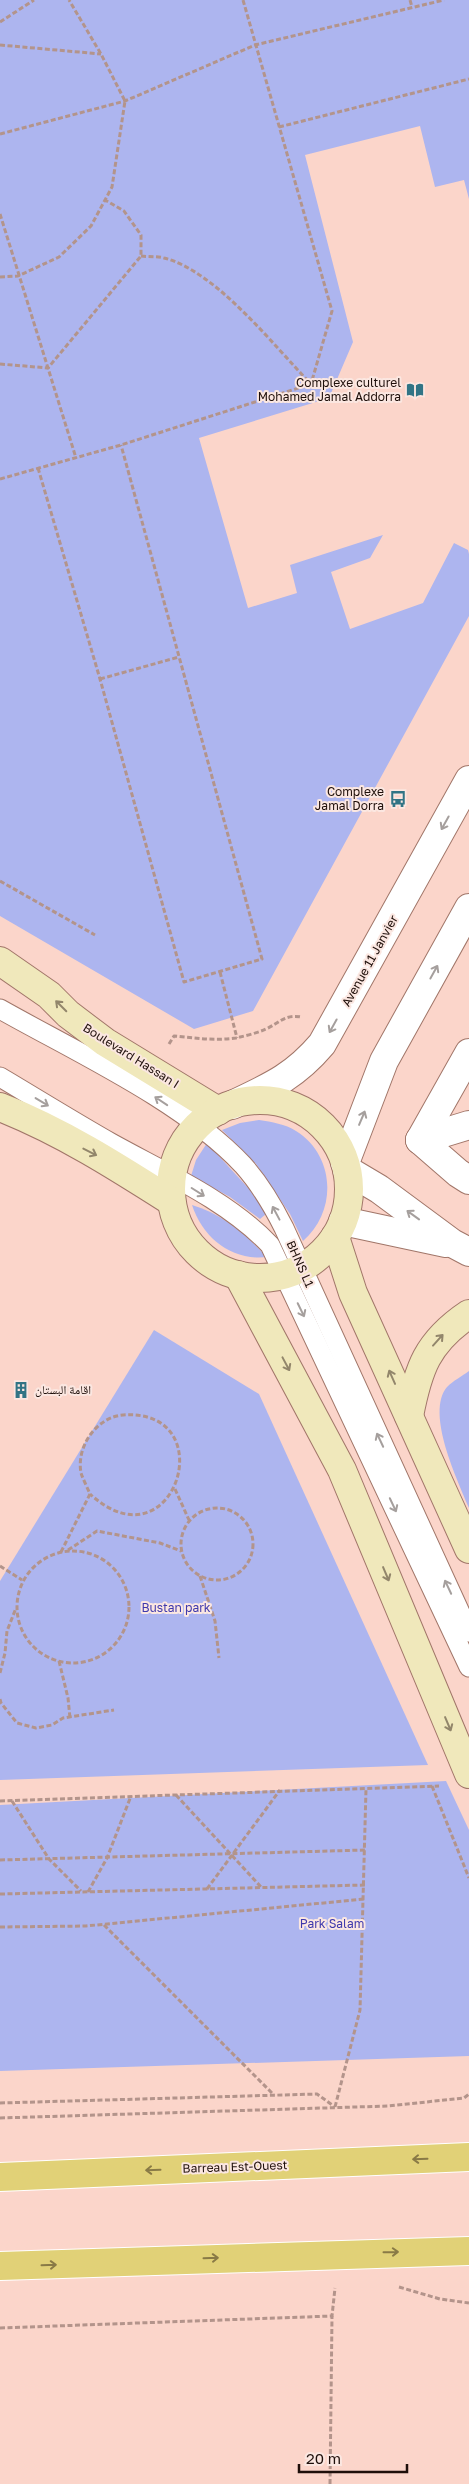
<svg xmlns="http://www.w3.org/2000/svg" width="469" height="2484" font-family="'Golos Text','Noto Naskh Arabic',sans-serif">
<style>
.green{fill:#adb5ef}
.lines{fill:none;stroke-linecap:round;stroke-linejoin:round}
.service-casing{stroke:#a17669;stroke-width:21}
.pedestrian-casing{stroke:#a17669;stroke-width:30}
.minor-casing{stroke:#a17669;stroke-width:30}
.tertiary-casing{stroke:#a17669;stroke-width:30}
.secondary-casing{stroke:#a17669;stroke-width:30}
.primary-casing{stroke:#fff;stroke-width:30}
.path{stroke:#b3948b;stroke-width:3;stroke-dasharray:5 2.5;stroke-linecap:butt}
.service{stroke:#fff;stroke-width:19}
.pedestrian{stroke:#fff;stroke-width:28}
.minor{stroke:#fff;stroke-width:28}
.tertiary{stroke:#fff;stroke-width:28}
.secondary{stroke:#f0e8bb;stroke-width:28}
.primary{stroke:#e1d177;stroke-width:28}
.oneway{stroke:#a59f9d}
.oneway2{stroke:#92866b}
.oneway3{stroke:#897a46}
.labels{text-anchor:middle;stroke-width:4;stroke-linejoin:round;paint-order:stroke}
.poi-label{font-size:12px;fill:#1e0f0a;stroke:#fbe7e1;text-anchor:end}
.street-label{font-size:12px;fill:#1e0f0a;stroke:#fbe7e1}
.park-label{font-size:12px;fill:#3f39ac;stroke:#fbe7e1}
</style>
<rect width="100%" height="100%" fill="#fbd5ca"/>
<g class="green">
<polygon points="0,0 469,0 469,199 464,180 435,187 420,126 305,155 353,342 329,398 199,438 248,608 297,593 290,565 383,535 370,558 331,572 350,629 423,603 454,543 468,550 469,554 469,616 253,1011 194,1029 0,916"/>
<path d="M259,1120C272,1122 285,1124 296,1131C336,1156 337,1212 303,1241L290,1214L256,1164L222,1130L240,1123Z"/>
<polygon points="207,1143 250,1190 266,1214 260,1219 230,1197 191,1176 196,1160"/>
<path d="M192,1205C223,1214 245,1234 267,1257C231,1261 203,1238 192,1205Z"/>
<polygon points="154,1330 259,1394 428,1765 0,1780 0,1581"/>
<path d="M469,1371V1508C458,1481 425,1413 447,1387C453,1381 462,1376 469,1371Z"/>
<polygon points="446,1781 469,1830 469,2056 0,2071 0,1805"/>
</g>
<g class="lines">
<g class="service-casing">
<g id="service">
<path d="M0,1009C76,1052 183,1101 243,1165C260,1184 273,1206 284,1228L469,1632"/>
<path d="M0,1077C37,1099 74,1122 111,1143C165,1173 227,1200 270,1245L469,1667"/>
</g>
</g>
<g class="pedestrian-casing">
<g id="pedestrian">
<polyline points="420,1140 469,1053"/>
<polyline points="420,1140 458,1173 469,1180"/>
<polyline points="420,1140 469,1125"/>
</g>
</g>
<g class="minor-casing">
<g id="minor">
<polyline points="347,1170 379,1189 452,1243 469,1252"/>
<polyline points="343,1221 446,1243"/>
</g>
</g>
<g class="tertiary-casing">
<g id="tertiary">
<path d="M232,1105C270,1087 294,1077 322,1044L469,780"/>
<polyline points="345,1163 384,1061 469,908"/>
</g>
</g>
<g class="secondary-casing">
<g id="secondary">
<polyline points="0,961 49,995 68,1014 105,1042 218,1111"/>
<circle cx="260" cy="1189" r="89"/>
<path d="M0,1107C61,1131 116,1166 171,1201"/>
<polyline points="335,1237 353,1293 469,1549"/>
<polyline points="238,1275 342,1470 469,1774"/>
<path d="M409,1416C418,1369 427,1342 469,1314"/>
</g>
</g>
<g class="primary-casing">
<g id="primary">
<polyline points="0,2177 469,2157"/>
<polyline points="0,2266 469,2251"/>
</g>
</g>
<g class="path">
<polyline points="243,0 332,311 311,384"/>
<polyline points="410,0 412,7"/>
<polyline points="0,22 34,0"/>
<polyline points="0,45 101,54"/>
<polyline points="279,127 469,79"/>
<polyline points="0,134 125,101 255,45 444,0"/>
<polyline points="0,214 76,458"/>
<path d="M141,256C149,257 157,256 164,258C216,271 274,346 310,383"/>
<polyline points="0,277 18,276 59,257 91,226 112,187 125,101 101,54 69,0"/>
<polyline points="0,364 48,368 141,256 141,235 124,211 105,200"/>
<polyline points="38,468 100,679 184,982 262,959 121,445"/>
<polyline points="0,479 121,445 311,384"/>
<polyline points="100,679 179,657"/>
<polyline points="0,881 95,935"/>
<polyline points="220,972 237,1038"/>
<path d="M169,1044L174,1036C195,1038 215,1041 236,1038C245,1036 257,1033 266,1029C279,1023 285,1014 301,1017"/>
<polyline points="175,1489 189,1520"/>
<circle cx="217" cy="1544" r="36"/>
<polyline points="68,1550 97,1531 160,1543 181,1551"/>
<circle cx="73" cy="1607" r="56"/>
<path d="M61,1552L90,1494C87,1487 83,1479 81,1473C76,1446 97,1417 123,1415C225,1408 174,1571 90,1494"/>
<polyline points="0,1566 22,1580"/>
<polyline points="200,1576 215,1621 219,1658"/>
<polyline points="59,1661 68,1698 70,1718"/>
<polyline points="0,1673 5,1653 7,1631 16,1608"/>
<polyline points="0,1699 1,1703 17,1723 36,1728 52,1725 63,1718 114,1710"/>
<polyline points="432,1786 469,1878"/>
<polyline points="176,1795 261,1887"/>
<polyline points="0,1801 439,1786"/>
<polyline points="12,1801 49,1859 81,1891"/>
<polyline points="0,1860 366,1850"/>
<polyline points="207,1889 280,1790"/>
<polyline points="88,1892 107,1858 131,1796"/>
<polyline points="0,1894 365,1885"/>
<polyline points="104,1925 274,2095"/>
<polyline points="0,1927 86,1926 364,1899"/>
<polyline points="0,2103 317,2094 335,2107"/>
<polyline points="335,2107 360,2010 366,1789"/>
<polyline points="0,2118 388,2106 464,2098 469,2094"/>
<polyline points="399,2287 440,2299 469,2303"/>
<polyline points="0,2328 332,2316 335,2288"/>
<polyline points="330,2484 332,2316"/>
</g>
<use href="#service" class="service"/>
<use href="#pedestrian" class="pedestrian"/>
<use href="#minor" class="minor"/>
<use href="#tertiary" class="tertiary"/>
<use href="#secondary" class="secondary"/>
<use href="#primary" class="primary"/>
</g>
<defs><path id="oneway-shaft" d="M-6 0H5M1.5-3L5.5 0L1.5 3" fill="none" stroke-width="1.6" stroke-linecap="round" stroke-linejoin="round" transform="scale(1.25)"/></defs>
<g class="oneway">
<use href="#oneway-shaft" transform="translate(445 823) rotate(119)"/>
<use href="#oneway-shaft" transform="translate(434 972) rotate(-61)"/>
<use href="#oneway-shaft" transform="translate(333 1026) rotate(119)"/>
<use href="#oneway-shaft" transform="translate(161 1101) rotate(-146)"/>
<use href="#oneway-shaft" transform="translate(42 1102) rotate(31)"/>
<use href="#oneway-shaft" transform="translate(362 1118) rotate(-67)"/>
<use href="#oneway-shaft" transform="translate(198 1192) rotate(32)"/>
<use href="#oneway-shaft" transform="translate(276 1213) rotate(-118)"/>
<use href="#oneway-shaft" transform="translate(413 1215) rotate(-144)"/>
<use href="#oneway-shaft" transform="translate(301 1310) rotate(64)"/>
<use href="#oneway-shaft" transform="translate(380 1440) rotate(-115)"/>
<use href="#oneway-shaft" transform="translate(393 1505) rotate(65)"/>
<use href="#oneway-shaft" transform="translate(448 1587) rotate(-115)"/>
</g>
<g class="oneway2">
<use href="#oneway-shaft" transform="translate(61 1006) rotate(-135)"/>
<use href="#oneway-shaft" transform="translate(90 1152) rotate(27)"/>
<use href="#oneway-shaft" transform="translate(438 1340) rotate(-48)"/>
<use href="#oneway-shaft" transform="translate(286 1364) rotate(62)"/>
<use href="#oneway-shaft" transform="translate(392 1377) rotate(-114)"/>
<use href="#oneway-shaft" transform="translate(386 1574) rotate(67)"/>
<use href="#oneway-shaft" transform="translate(448 1724) rotate(67)"/>
</g>
<g class="oneway3">
<use href="#oneway-shaft" transform="translate(420 2159) rotate(178)"/>
<use href="#oneway-shaft" transform="translate(153 2170) rotate(178)"/>
<use href="#oneway-shaft" transform="translate(391 2252) rotate(-1)"/>
<use href="#oneway-shaft" transform="translate(211 2258) rotate(-2)"/>
<use href="#oneway-shaft" transform="translate(49 2265) rotate(-2)"/>
</g>
<defs>
<g id="library-bare" transform="scale(1.35)"><path d="M-6-4Q-3-5.5-.7-3.5V5Q-3 3-6 4ZM6-4Q3-5.5 .7-3.5V5Q3 3 6 4Z" fill="#317485" stroke="#fbe7e1" stroke-width="2.5" paint-order="stroke"/></g>
<g id="bus-bare" transform="scale(1.35)"><path d="M-5-6H5V4H4V6H2V4H-2V6H-4V4H-5ZM-3.5-4V0h7V-4ZM-3.5 1.2v1.5H-2V1.2ZM2 1.2v1.5H3.5V1.2Z" fill="#317485" stroke="#fbe7e1" stroke-width="2.5" paint-order="stroke"/></g>
<g id="building-bare" transform="scale(1.35)"><path d="M-4-6H4V6H1V3H-1V6H-4ZM-2.5-4.3h1.7v1.8h-1.7ZM.8-4.3h1.7v1.8H.8ZM-2.5-1h1.7V.8h-1.7ZM.8-1h1.7V.8H.8Z" fill="#317485" stroke="#fbe7e1" stroke-width="2.5" paint-order="stroke"/></g>
</defs>
<g fill-rule="evenodd">
<use href="#library-bare" x="415" y="390"/>
<use href="#bus-bare" x="398" y="799"/>
<use href="#building-bare" x="21" y="1390"/>
</g>
<g class="labels">
<g class="poi-label">
<text x="401" y="387">Complexe culturel<tspan x="401" dy="14">Mohamed Jamal Addorra</tspan></text>
<text x="384" y="796">Complexe<tspan x="384" dy="14">Jamal Dorra</tspan></text>
<text x="35" y="1394" text-anchor="start">اقامة البستان</text>
</g>
<g class="street-label">
<text transform="translate(370 961) rotate(-61)" y="4">Avenue 11 Janvier</text>
<text transform="translate(131 1056) rotate(32)" y="4">Boulevard Hassan I</text>
<text transform="translate(300 1264) rotate(66)" y="4">BHNS L1</text>
<text transform="translate(235 2167) rotate(-2)" y="4">Barreau Est-Ouest</text>
</g>
<g class="park-label">
<text x="176" y="1612">Bustan park</text>
<text x="332" y="1928">Park Salam</text>
</g>
</g>
<path d="M299 2464v8h108v-8" fill="none" stroke="#1e0f0a" stroke-width="2.5"/>
<text x="306" y="2464" font-size="15" fill="#1e0f0a" stroke="#fbe7e1" stroke-width="4" paint-order="stroke">20 m</text>
</svg>
